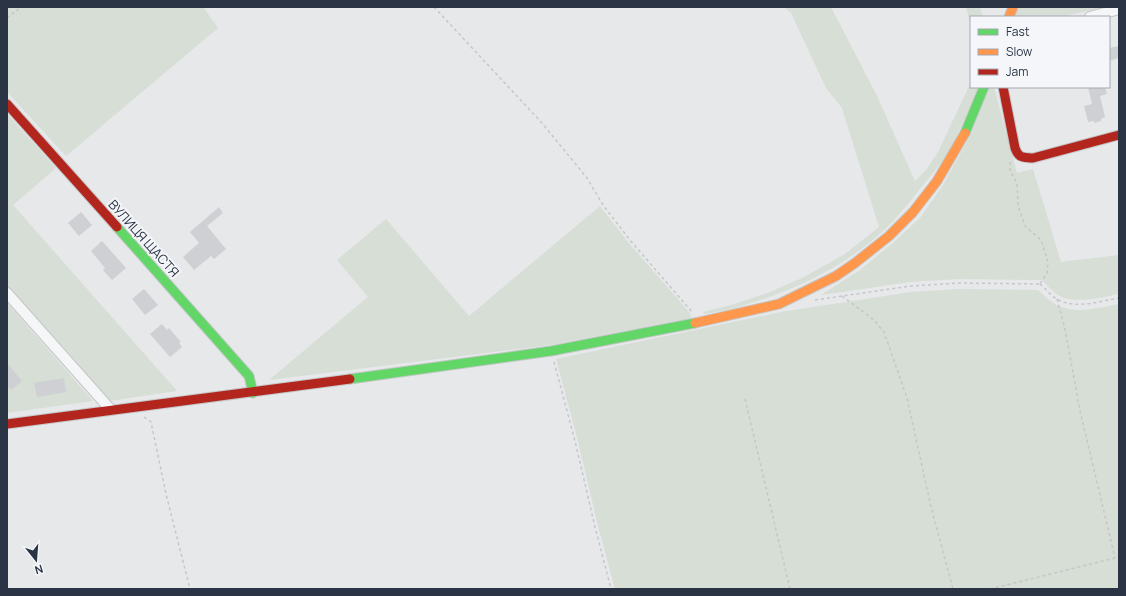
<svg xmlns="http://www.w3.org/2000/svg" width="1126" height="596" font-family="Manrope,sans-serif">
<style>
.green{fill:#d6ded6}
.building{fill:#ced0d3}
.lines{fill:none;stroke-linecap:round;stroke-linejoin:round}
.street-casing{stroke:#c4c6c8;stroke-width:12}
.fast-casing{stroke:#c4c6c8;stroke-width:11}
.slow-casing{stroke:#c4c6c8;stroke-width:11}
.jam-casing{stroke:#c4c6c8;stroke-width:11}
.path{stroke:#c5c6ca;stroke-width:1.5;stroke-dasharray:3 3;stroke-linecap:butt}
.street{stroke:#f5f6f7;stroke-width:10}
.fast{stroke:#63d668;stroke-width:9}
.slow{stroke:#ff974d;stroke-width:9}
.jam{stroke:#b3261e;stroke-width:9}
.labels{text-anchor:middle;stroke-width:4;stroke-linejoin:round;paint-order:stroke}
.street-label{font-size:13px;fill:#2b3445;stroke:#f4f6f9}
</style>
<rect width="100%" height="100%" fill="#e6e8ea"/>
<g class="green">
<polygon points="7,7 203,7 218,28 66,156 7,92"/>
<path d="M784,7H831L877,96L915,181L926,170L938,152L971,82V87H980C969,110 959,134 946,155C937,169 926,181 916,194C906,206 896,219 884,230C852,260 813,281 772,296C750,304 728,311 705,314L703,312L735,304L770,292L802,278L845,254L879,227L842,108L826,88L791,13Z"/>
<polygon points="966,7 980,7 983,17 971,17 971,26"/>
<polygon points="1016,7 1104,7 1061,17 1012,17"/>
<path d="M988,87H994L1017,173L1033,169L1061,262L1119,255V294C1102,297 1074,305 1058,295C1052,291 1047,285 1042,280L959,279L910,282L821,295L860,270L894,242L920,218L943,185L970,136Z"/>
<polygon points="7,114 56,168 13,205 177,391 109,401 7,286"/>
<polygon points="600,206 628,242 690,313 691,318 550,345 269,380 368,297 337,260 386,219 469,316"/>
<path d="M959,289L1038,290C1043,294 1049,301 1055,304C1074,315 1098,308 1119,304V589H615L598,526L578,441L556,359L781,312L911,292Z"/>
<polygon points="7,303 93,401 7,413"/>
</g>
<g class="building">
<polygon points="1119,46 1119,58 1109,61 1109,48"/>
<polygon points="1088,87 1105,87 1107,94 1100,96 1105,117 1101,119 1101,121 1094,123 1094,121 1088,122 1084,106 1092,104"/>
<polygon points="219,207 223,213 207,226 226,249 214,259 211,256 194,270 183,257 199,243 190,232"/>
<polygon points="81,212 92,225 79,236 68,223"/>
<polygon points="102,241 126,268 112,280 103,270 105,268 91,251"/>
<polygon points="144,289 158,305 145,315 132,299"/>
<polygon points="162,324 167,330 169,328 181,342 179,343 182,347 170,357 150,334"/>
<polygon points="7,363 22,381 11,390 7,385"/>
<polygon points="64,378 66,392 37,397 34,383"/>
</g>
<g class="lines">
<g class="street-casing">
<g id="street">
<polyline points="1090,17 1119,9"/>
<polyline points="7,293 111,410"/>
</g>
</g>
<g class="fast-casing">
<g id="fast">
<polyline points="965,133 984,87"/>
<polyline points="117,227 249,376 253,393"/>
<polyline points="350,379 551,351 695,323"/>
</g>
</g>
<g class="slow-casing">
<g id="slow">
<polyline points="1009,17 1013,7"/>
<polyline points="695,323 779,304 836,276 855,263 889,236 913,212 937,181 965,133"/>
</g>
</g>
<g class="jam-casing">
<g id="jam">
<path d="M1003,87L1015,148C1019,159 1023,157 1033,158L1119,135"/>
<polyline points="7,104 117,227"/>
<path d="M7,424C121,408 236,395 350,379"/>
</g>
</g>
<g class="path">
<polyline points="434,7 542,123 587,178 603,205 630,240 692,312"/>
<polyline points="7,18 21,7"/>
<polyline points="1010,162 1010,171 1017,183 1018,205 1022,218 1026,227 1041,240 1048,262 1047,273 1040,284"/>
<path d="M1040,284C1046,289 1051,296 1057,299C1075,310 1100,301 1119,298"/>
<polyline points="842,296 874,320 884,332 907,398 931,507 953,589"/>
<polyline points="1057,299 1065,329 1080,411 1115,558"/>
<polyline points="815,300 911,286 959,283 1040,284"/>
<polyline points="554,362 575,441 595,527 611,589"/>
<polyline points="745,399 790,589"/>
<polyline points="144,417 151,422 166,494 190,589"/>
<polyline points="990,589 1119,557"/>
</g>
<use href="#street" class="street"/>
<use href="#fast" class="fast"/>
<use href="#slow" class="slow"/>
<use href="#jam" class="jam"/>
</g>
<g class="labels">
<g class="street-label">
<text transform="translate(144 238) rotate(48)" y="5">ВУЛИЦЯ ЩАСТЯ</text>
</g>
</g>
<rect width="1126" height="596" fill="none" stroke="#2b3445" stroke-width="16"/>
<rect x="970" y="16" width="140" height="72" fill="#f4f6f9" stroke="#a4a8b1"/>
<rect x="978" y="29" width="20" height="6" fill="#63d668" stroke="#a4a8b1"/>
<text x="1006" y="36" font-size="12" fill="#2b3445">Fast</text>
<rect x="978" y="49" width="20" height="6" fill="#ff974d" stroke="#a4a8b1"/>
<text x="1006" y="56" font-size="12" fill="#2b3445">Slow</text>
<rect x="978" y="69" width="20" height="6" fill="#b3261e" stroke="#a4a8b1"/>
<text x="1006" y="76" font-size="12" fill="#2b3445">Jam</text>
<g transform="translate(36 560) rotate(163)" stroke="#f4f6f9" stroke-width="3" paint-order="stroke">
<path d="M0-3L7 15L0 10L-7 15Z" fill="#2b3445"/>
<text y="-6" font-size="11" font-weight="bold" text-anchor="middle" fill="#2b3445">N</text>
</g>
</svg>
